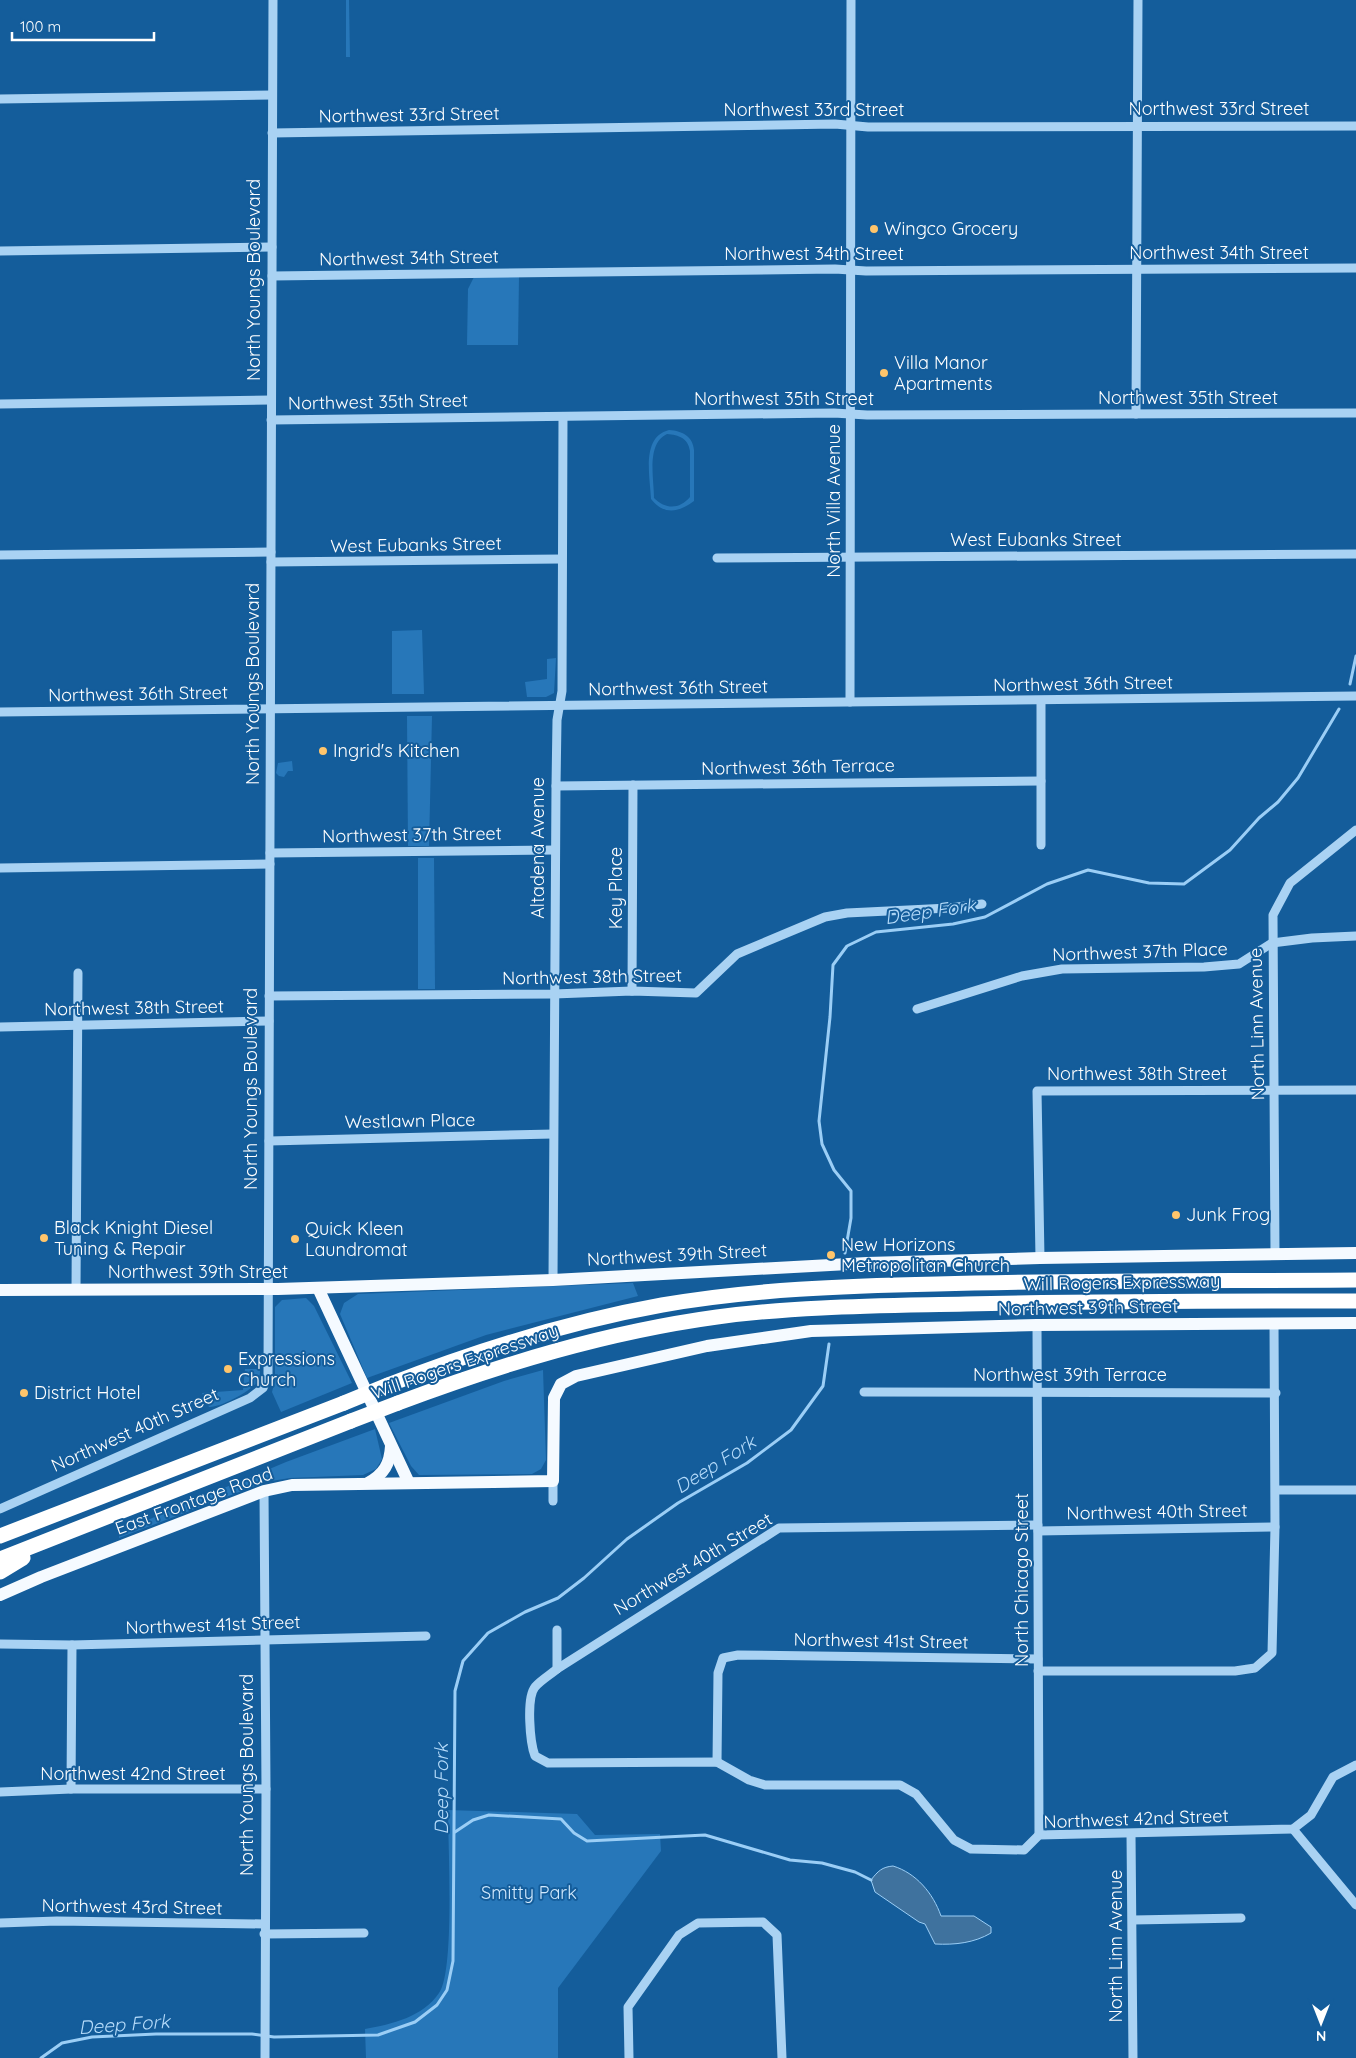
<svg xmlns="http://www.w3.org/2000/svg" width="1356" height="2058" font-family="Quicksand,sans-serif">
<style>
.green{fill:#2777b9;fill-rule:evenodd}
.water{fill:#3f729e;stroke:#9bcef6}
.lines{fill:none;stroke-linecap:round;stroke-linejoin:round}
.stream{stroke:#9bcef6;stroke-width:3}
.minor{stroke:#a9d2f3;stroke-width:9}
.major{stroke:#f5faff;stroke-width:12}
.highway{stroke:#fff;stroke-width:15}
.highway-bridge{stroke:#fff;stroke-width:15}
.poi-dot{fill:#ffc56b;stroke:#145d9b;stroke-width:2}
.labels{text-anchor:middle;stroke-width:4;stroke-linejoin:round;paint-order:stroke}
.street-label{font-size:18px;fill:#fff;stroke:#145d9b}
.poi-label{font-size:18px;fill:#fff;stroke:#145d9b;text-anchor:start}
.park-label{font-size:18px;fill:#d1e9fd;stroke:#145d9b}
.water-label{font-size:19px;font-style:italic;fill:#b5dbfa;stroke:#145d9b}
</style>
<rect width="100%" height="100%" fill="#145d9b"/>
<g class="green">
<polygon points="346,0 349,0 350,57 346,57"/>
<polygon points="519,276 518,345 467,345 468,289 474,277"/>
<path d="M669,430C683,431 693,437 694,450V501C678,513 664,515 651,499C650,476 641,437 669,430ZM667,434C679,435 688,438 690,451V497C680,509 666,510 654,498C654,478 646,444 667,434Z"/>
<polygon points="422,630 424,694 392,694 392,631"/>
<polygon points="556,658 554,693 546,697 527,697 525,682 547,679 547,659"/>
<polygon points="407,716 432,716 429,846 408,846"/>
<polygon points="292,761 293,771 288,771 284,777 279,776 276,773 278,763"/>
<polygon points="418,858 434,858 435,989 418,989"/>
<polygon points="633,1283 638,1296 486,1335 367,1378 340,1314 344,1303 358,1294"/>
<polygon points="306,1298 314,1306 352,1383 281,1412 272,1392 275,1380 275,1307 282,1300"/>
<path d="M245,1369H260C260,1373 260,1377 258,1381C252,1391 220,1408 209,1407L202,1393L243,1390Z"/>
<polygon points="543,1370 546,1460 541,1469 532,1474 419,1475 411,1466 389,1423 504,1381"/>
<polygon points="375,1429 382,1459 376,1469 363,1475 290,1478 265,1482 119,1538 119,1532 286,1462"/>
<path d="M448,1810L577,1814L595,1835L660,1834L661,1851L558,1988V2058H366L365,2029C392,2024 423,2017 439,1993C455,1971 448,1844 448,1810Z"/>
</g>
<path class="water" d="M893,1866C916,1873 933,1893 941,1916H974L991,1927V1933C974,1943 955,1945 935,1944L925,1924L919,1922L875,1892L871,1880C878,1871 882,1867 893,1866Z"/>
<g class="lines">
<g class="stream">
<polyline points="1350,684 1356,656"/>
<polyline points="845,1253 851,1218 851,1191 834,1170 822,1144 819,1121 830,1017 833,965 847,946 876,932 953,924 985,917 1047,884 1088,870 1149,883 1184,884 1230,850 1259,818 1278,802 1298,778 1339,709"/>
<polyline points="455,1832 473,1820 489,1815 561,1819 574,1833 587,1841 705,1835 790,1860 822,1863 855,1872 871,1880"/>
<polyline points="41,2058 62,2043 92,2037 156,2034 252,2034 274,2037 378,2035 415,2022 437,2005 447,1990 453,1961 455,1691 463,1661 488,1633 525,1612 558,1598 584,1578 627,1539 678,1503 747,1463 791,1430 823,1386 829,1344"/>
</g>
<g class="minor">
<polyline points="0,99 272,95"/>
<polyline points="272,133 835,124 868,127 1356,126"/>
<polyline points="0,251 272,247"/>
<polyline points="272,276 835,269 866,271 1356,268"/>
<polyline points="0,404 271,400"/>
<polyline points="1136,414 1138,0"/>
<polyline points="271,420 834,413 867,415 1356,413"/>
<polyline points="0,555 271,552"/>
<polyline points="717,558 1356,554"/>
<polyline points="271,562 561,559"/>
<polyline points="1041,701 1041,845"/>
<polyline points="850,702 851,0"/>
<polyline points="0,712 1356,696"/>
<polyline points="556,786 1041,781"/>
<polyline points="270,853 555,850"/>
<polyline points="0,868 270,864"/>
<polyline points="632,991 633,785"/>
<polyline points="269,996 554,994 632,991 696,993 737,954 825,917 847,913 949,908 982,904"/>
<polyline points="917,1009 1022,976 1062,969 1204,967 1239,964 1272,943 1312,938 1356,936"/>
<polyline points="0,1027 269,1021"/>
<polyline points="269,1141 553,1134"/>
<polyline points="1275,1254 1273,915 1290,883 1356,830"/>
<polyline points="1040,1258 1037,1091 1356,1090"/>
<polyline points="553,1280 556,786 557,720 562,691 563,417"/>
<polyline points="76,1290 78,973"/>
<polyline points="1037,1325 1039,1835"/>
<polyline points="864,1392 1276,1393"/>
<polyline points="553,1481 553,1501"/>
<polyline points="1276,1490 1356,1490"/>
<polyline points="264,1491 266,1789 265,2058"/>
<polyline points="0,1509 250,1398 263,1388 268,1376 273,0"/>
<path d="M1038,1525L779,1528L557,1669C550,1675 541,1680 535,1687C526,1698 530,1743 535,1756L548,1763L717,1762L749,1780L765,1785H900L916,1794L954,1840L971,1849L1024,1850L1039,1835L1293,1829L1311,1815L1333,1777L1356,1765"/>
<polyline points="1038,1531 1275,1527"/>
<polyline points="0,1644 72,1645 426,1636"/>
<polyline points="557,1669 557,1630"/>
<polyline points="1038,1671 1235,1671 1255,1668 1272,1653 1275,1527 1274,1323"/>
<polyline points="717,1762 718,1673 723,1658 738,1655 1038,1659"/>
<polyline points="71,1789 72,1645"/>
<polyline points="0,1792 71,1789 266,1789"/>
<polyline points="1293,1829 1356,1905"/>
<polyline points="1131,1834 1133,2058"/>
<polyline points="1133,1920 1241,1918"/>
<polyline points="0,1923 57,1921 264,1924"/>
<polyline points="264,1934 364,1933"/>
<polyline points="629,2058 628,2007 679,1935 698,1923 763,1922 777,1935 782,2058"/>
</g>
<g class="major">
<polyline points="318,1288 409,1483"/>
<polyline points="0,1290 278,1289 553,1280 867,1263 1040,1258 1356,1253"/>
<path d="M368,1483C384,1474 390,1464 391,1446"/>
<polyline points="0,1595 41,1577 264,1491 292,1485 553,1481 554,1398 561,1384 576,1376 707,1346 811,1331 1037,1325 1356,1323"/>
</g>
<g class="highway">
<path d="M388,1385C478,1350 567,1322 662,1305C753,1289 845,1286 937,1284C1077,1280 1216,1281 1356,1280"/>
<path d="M398,1403C502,1364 607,1332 717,1317C799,1306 883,1306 966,1304C1096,1301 1226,1301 1356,1301"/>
<polyline points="0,1536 344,1403"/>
<polyline points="0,1559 351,1421"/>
<polyline points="0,1572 23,1558"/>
</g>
<g class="highway-bridge">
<polyline points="344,1403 388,1385"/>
<polyline points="351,1421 398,1403"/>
</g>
</g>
<g class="poi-dot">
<circle cx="874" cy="229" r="5"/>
<circle cx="884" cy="373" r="5"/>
<circle cx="323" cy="751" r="5"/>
<circle cx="1176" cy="1215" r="5"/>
<circle cx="44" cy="1238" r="5"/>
<circle cx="295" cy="1239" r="5"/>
<circle cx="831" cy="1255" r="5"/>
<circle cx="228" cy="1369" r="5"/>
<circle cx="24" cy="1393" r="5"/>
</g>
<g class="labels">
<g class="street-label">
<text x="1219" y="115">Northwest 33rd Street</text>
<text x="814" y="116">Northwest 33rd Street</text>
<text transform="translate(409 115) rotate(-1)" y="6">Northwest 33rd Street</text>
<text x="1219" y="259">Northwest 34th Street</text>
<text x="814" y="260">Northwest 34th Street</text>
<text transform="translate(409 258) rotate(-1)" y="6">Northwest 34th Street</text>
<text transform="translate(254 280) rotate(-90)" y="6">North Youngs Boulevard</text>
<text x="1188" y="404">Northwest 35th Street</text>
<text x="784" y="405">Northwest 35th Street</text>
<text transform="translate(378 402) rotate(-1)" y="6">Northwest 35th Street</text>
<text transform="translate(834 501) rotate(-90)" y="6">North Villa Avenue</text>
<text x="1036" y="546">West Eubanks Street</text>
<text transform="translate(416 545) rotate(-1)" y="6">West Eubanks Street</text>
<text transform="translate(253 684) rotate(-90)" y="6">North Youngs Boulevard</text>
<text transform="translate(1083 684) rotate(-1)" y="6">Northwest 36th Street</text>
<text transform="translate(678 688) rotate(-1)" y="6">Northwest 36th Street</text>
<text transform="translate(138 694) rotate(-1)" y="6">Northwest 36th Street</text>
<text transform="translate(798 767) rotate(-1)" y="6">Northwest 36th Terrace</text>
<text transform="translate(412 835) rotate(-1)" y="6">Northwest 37th Street</text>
<text transform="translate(538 848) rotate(-90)" y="6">Altadena Avenue</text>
<text transform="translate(616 888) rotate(-90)" y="6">Key Place</text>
<text transform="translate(1140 952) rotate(-2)" y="6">Northwest 37th Place</text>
<text transform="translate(592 977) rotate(-1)" y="6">Northwest 38th Street</text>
<text transform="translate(134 1008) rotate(-1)" y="6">Northwest 38th Street</text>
<text transform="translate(1257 1024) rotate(-91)" y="6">North Linn Avenue</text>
<text x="1137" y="1080">Northwest 38th Street</text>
<text transform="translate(251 1089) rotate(-90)" y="6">North Youngs Boulevard</text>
<text transform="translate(410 1121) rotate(-1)" y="6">Westlawn Place</text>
<text transform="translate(677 1255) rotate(-3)" y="6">Northwest 39th Street</text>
<text x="198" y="1278">Northwest 39th Street</text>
<text transform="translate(1122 1283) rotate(-1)" y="6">Will Rogers Expressway</text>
<text transform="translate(1088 1308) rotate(-1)" y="6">Northwest 39th Street</text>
<text transform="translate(465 1362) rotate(-19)" y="6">Will Rogers Expressway</text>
<text x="1070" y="1381">Northwest 39th Terrace</text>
<text transform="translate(135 1430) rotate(-24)" y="6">Northwest 40th Street</text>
<text transform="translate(194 1501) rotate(-20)" y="6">East Frontage Road</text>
<text transform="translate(1157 1512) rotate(-1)" y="6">Northwest 40th Street</text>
<text transform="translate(693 1564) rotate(-31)" y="6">Northwest 40th Street</text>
<text transform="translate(1022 1580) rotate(-90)" y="6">North Chicago Street</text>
<text transform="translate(213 1625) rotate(-2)" y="6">Northwest 41st Street</text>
<text transform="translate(881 1641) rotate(1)" y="6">Northwest 41st Street</text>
<text x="133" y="1780">Northwest 42nd Street</text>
<text transform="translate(247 1775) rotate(-90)" y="6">North Youngs Boulevard</text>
<text transform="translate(1136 1819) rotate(-2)" y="6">Northwest 42nd Street</text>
<text transform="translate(132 1907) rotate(1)" y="6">Northwest 43rd Street</text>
<text transform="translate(1116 1946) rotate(-90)" y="6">North Linn Avenue</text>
</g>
<g class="poi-label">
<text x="884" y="235">Wingco Grocery</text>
<text x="894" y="369">Villa Manor<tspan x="894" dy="21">Apartments</tspan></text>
<text x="333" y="757">Ingrid's Kitchen</text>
<text x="1186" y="1221">Junk Frog</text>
<text x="54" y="1234">Black Knight Diesel<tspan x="54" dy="21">Tuning &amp; Repair</tspan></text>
<text x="305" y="1235">Quick Kleen<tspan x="305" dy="21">Laundromat</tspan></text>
<text x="841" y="1251">New Horizons<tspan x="841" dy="21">Metropolitan Church</tspan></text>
<text x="238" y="1365">Expressions<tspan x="238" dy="21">Church</tspan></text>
<text x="34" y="1399">District Hotel</text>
</g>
<g class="park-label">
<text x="529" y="1899">Smitty Park</text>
</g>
<g class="water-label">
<text transform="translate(930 911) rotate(-8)" y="7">Deep Fork</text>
<text transform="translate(715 1464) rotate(-32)" y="7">Deep Fork</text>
<text transform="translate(441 1789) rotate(-90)" y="7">Deep Fork</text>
<text transform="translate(124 2024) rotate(-4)" y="7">Deep Fork</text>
</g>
</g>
<g transform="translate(1321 2023) rotate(180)" stroke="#145d9b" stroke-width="4" paint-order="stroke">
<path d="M0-4L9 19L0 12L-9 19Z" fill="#ffffff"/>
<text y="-8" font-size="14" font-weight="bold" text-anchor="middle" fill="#ffffff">N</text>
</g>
<path d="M12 32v8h142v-8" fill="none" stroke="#ffffff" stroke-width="2.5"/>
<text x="20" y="32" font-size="15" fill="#ffffff" stroke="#145d9b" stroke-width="4" paint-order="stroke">100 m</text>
</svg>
